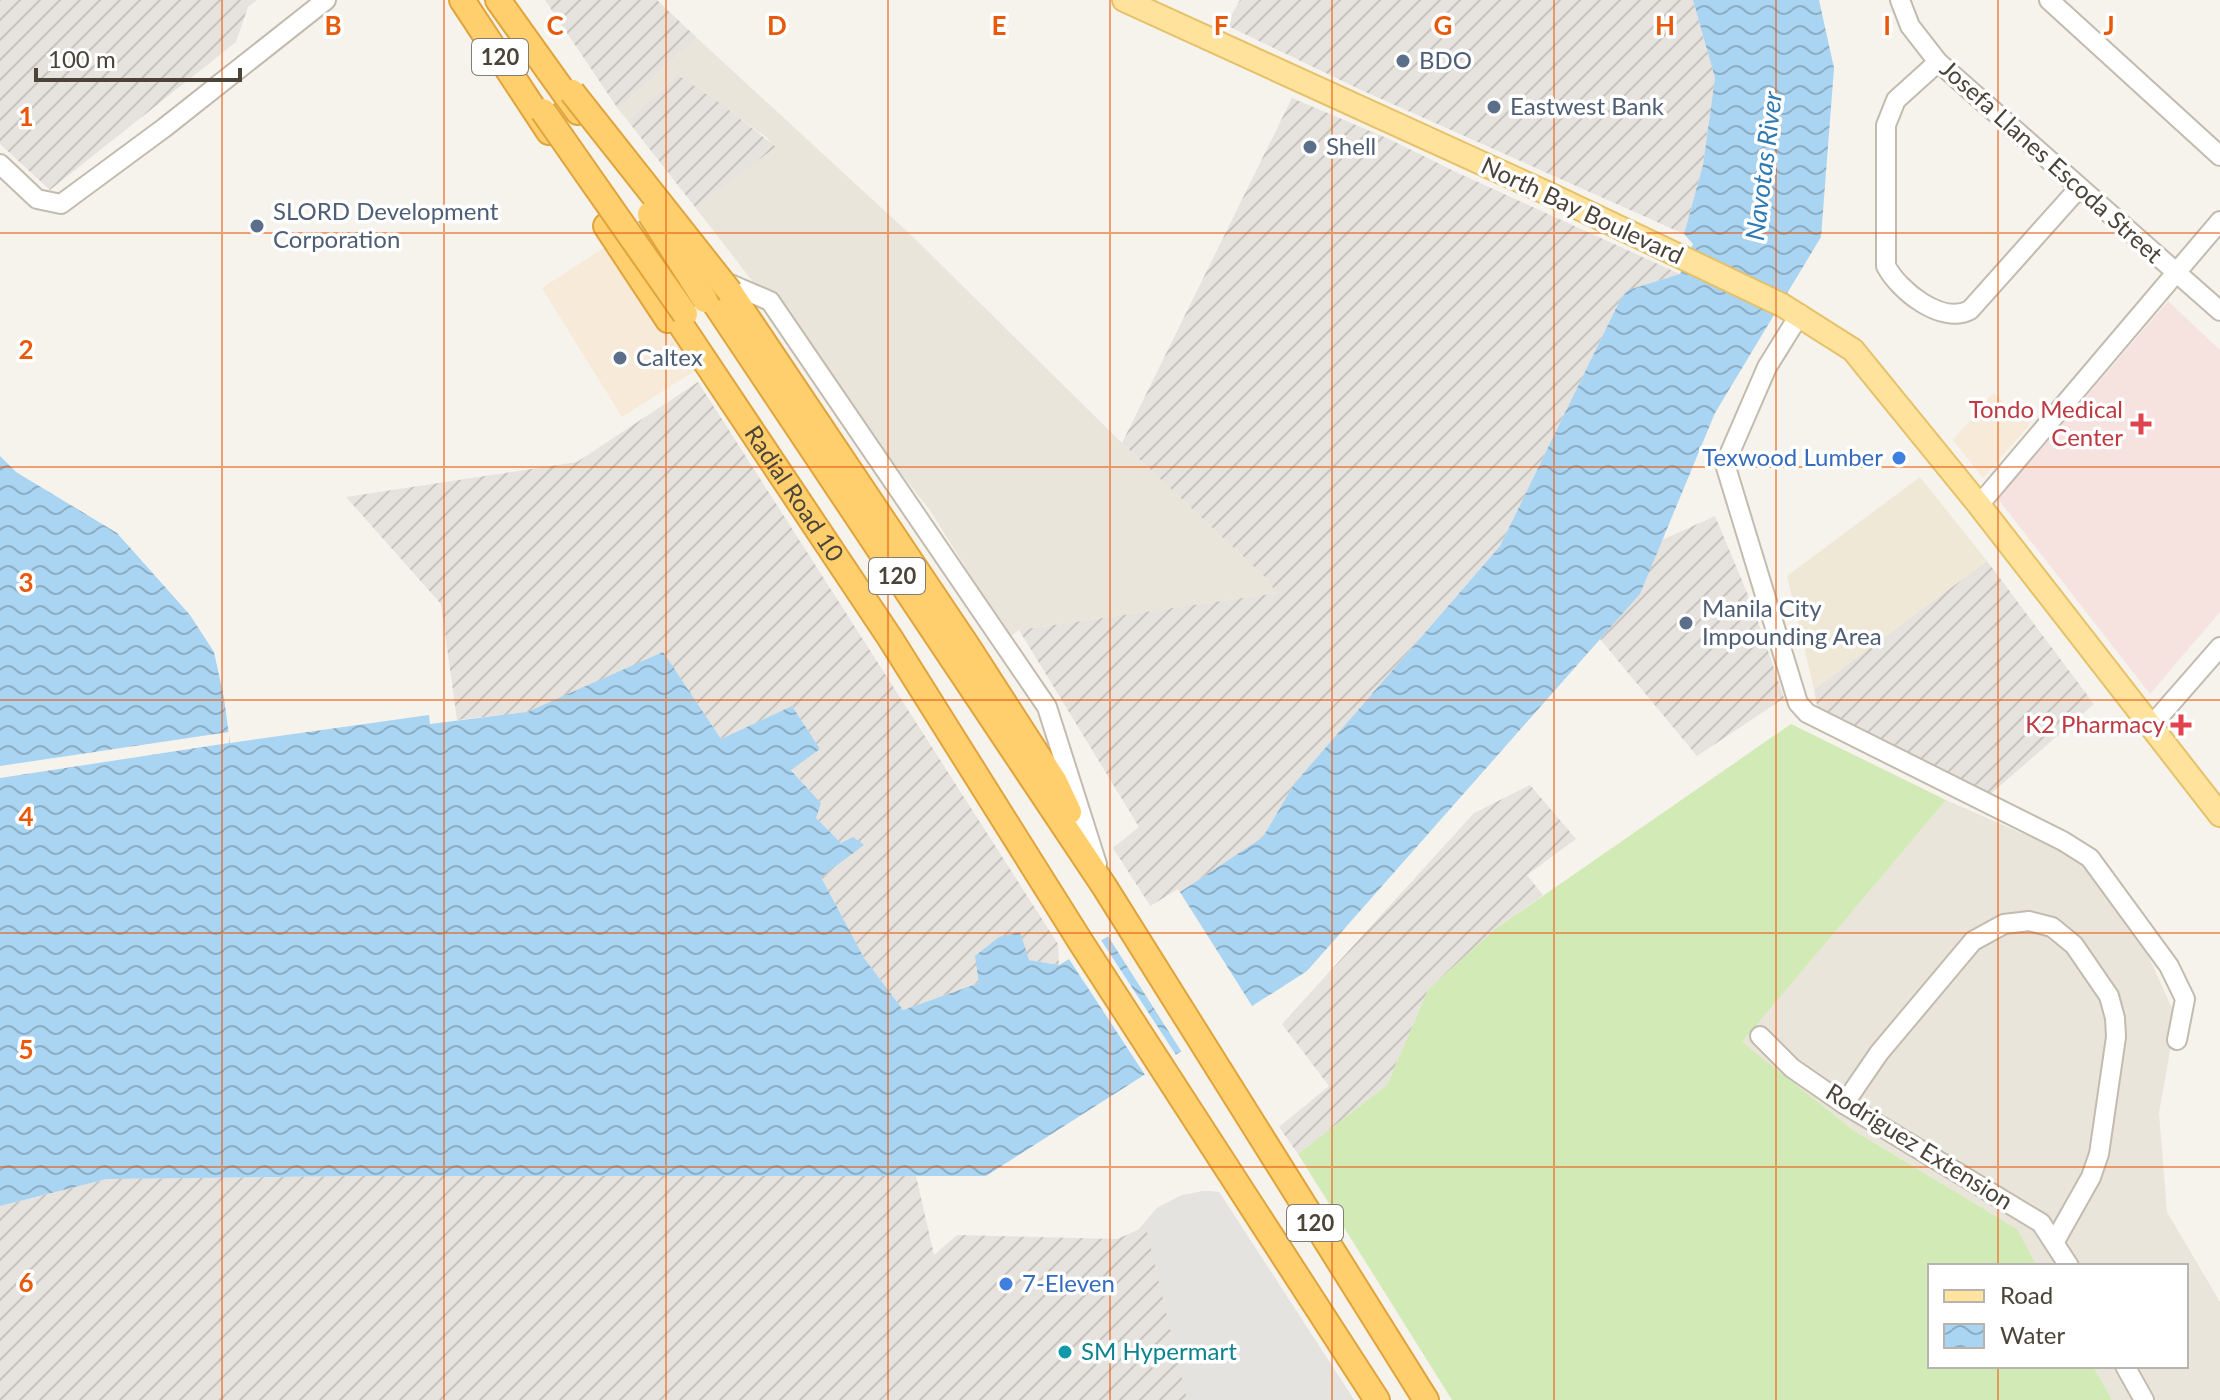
<svg xmlns="http://www.w3.org/2000/svg" width="2220" height="1400" font-family="Lato,sans-serif">
<style>
.residential{fill:#eae5da}
.commercial{fill:#f7ead8}
.industrial{fill:url(#industrial-furrows)}
.education{fill:#efe8d6}
.medical{fill:#f6e3e0}
.grass{fill:#d2eab5}
.parking{fill:#e5e3e0}
.water{fill:url(#water-waves)}
.pier{fill:#f6f3ec}
.lines{fill:none;stroke-linecap:round;stroke-linejoin:round}
.minor-casing{stroke:#c2bbae;stroke-width:22}
.major-casing{stroke:#e6c16a;stroke-width:26}
.highway-casing{stroke:#e0a43c;stroke-width:28}
.minor{stroke:#fff;stroke-width:18}
.major{stroke:#ffe39c;stroke-width:22}
.highway{stroke:#ffcf6e;stroke-width:24}
.highway-bridge-casing{stroke:#e0a43c;stroke-width:28;stroke-linecap:butt}
.highway-bridge{stroke:#ffcf6e;stroke-width:24}
.grid{fill:none;stroke:#e8590c;stroke-width:2;stroke-opacity:0.55}
.service-dot{fill:#5c6f8a;stroke:#fff;stroke-width:3}
.health-dot{fill:#e0444e;stroke:#fff;stroke-width:3}
.shop-dot{fill:#3f7fe0;stroke:#fff;stroke-width:3}
.culture-dot{fill:#0f9aa8;stroke:#fff;stroke-width:3}
.labels{text-anchor:middle;stroke-width:7;stroke-linejoin:round;paint-order:stroke}
.shield{fill:#fff;stroke:#817c74;stroke-width:2}
.shield-label{font-size:22px;font-weight:bold;fill:#4b4439}
.service-label{font-size:24px;fill:#4e5e75;stroke:#fff;text-anchor:start}
.street-label{font-size:24px;fill:#4b4439;stroke:#fff}
.health-label{font-size:24px;fill:#be3a42;stroke:#fff;text-anchor:end}
.shop-label{font-size:24px;fill:#366cbe;stroke:#fff;text-anchor:end}
.culture-label{font-size:24px;fill:#0d838f;stroke:#fff;text-anchor:start}
.water-label{font-size:26px;font-style:italic;fill:#2e7ab2;stroke:#fff}
.grid-label{font-size:26px;text-anchor:middle;font-weight:bold;fill:#e8590c;stroke:#fff;stroke-width:7;stroke-linejoin:round;paint-order:stroke}
</style>
<defs>
<pattern id="industrial-furrows" width="10" height="10" patternUnits="userSpaceOnUse" patternTransform="scale(2)"><rect width="10" height="10" fill="#e6e2dd"/><path d="M-1 1l2-2M0 10L10 0M9 11l2-2" fill="none" stroke="#c7c3be"/></pattern>
<pattern id="water-waves" width="16" height="10" patternUnits="userSpaceOnUse" patternTransform="scale(2)"><rect width="16" height="10" fill="#a9d4f2"/><path d="M0 5q4-4 8 0t8 0" fill="none" stroke="#8caec5"/></pattern>
</defs>
<rect width="100%" height="100%" fill="#f6f3ec"/>
<g class="residential">
<polygon points="697,38 912,236 1122,443 1266,578 1278,593 1019,630 1009,637 931,512 695,207 775,147 766,137 678,75 627,120 618,109"/>
<polygon points="1946,800 2076,857 2136,929 2176,1017 2159,1113 2167,1212 2220,1302 2220,1400 2112,1400 2093,1366 2186,1366 2186,1266 2037,1266 2017,1229 1853,1130 1741,1042"/>
</g>
<g class="commercial">
<polygon points="616,240 699,368 622,417 542,288"/>
<polygon points="1993,393 2030,424 1983,478 1953,440"/>
</g>
<g class="industrial">
<polygon points="0,0 257,0 248,7 236,42 50,190 0,144"/>
<polygon points="545,0 657,0 697,38 618,109"/>
<polygon points="1240,0 1693,0 1715,78 1703,165 1684,234 1361,90 1226,25"/>
<polygon points="678,75 721,104 776,147 695,207 627,120"/>
<polygon points="1292,98 1389,139 1458,173 1680,274 1628,290 1621,298 1500,546 1294,784 1263,837 1153,910 1113,848 1139,827 1019,630 1277,593 1266,578 1122,443"/>
<polygon points="698,382 1058,944 1059,965 1029,960 979,983 903,1010 864,958 821,877 841,843 816,818 821,803 791,769 820,749 792,706 721,739 663,653 527,712 457,720 441,604 346,497 577,462"/>
<polygon points="1715,516 1753,607 1784,698 1697,756 1600,639 1640,594 1662,540"/>
<polygon points="1987,561 2094,704 1986,798 1818,711 1814,689"/>
<polygon points="1530,785 1576,839 1527,875 1543,895 1495,929 1428,990 1387,1085 1298,1154 1279,1127 1329,1086 1282,1024 1474,813"/>
<polygon points="350,1176 916,1176 934,1255 957,1235 1117,1239 1138,1230 1157,1208 1180,1196 1203,1191 1219,1192 1354,1400 0,1400 0,1206 107,1179"/>
</g>
<polygon class="education" points="1920,477 1987,561 1814,689 1787,576"/>
<polygon class="medical" points="2168,301 2220,350 2220,612 2150,694 1998,499"/>
<polygon class="grass" points="1791,724 1946,800 1742,1042 1853,1130 2017,1229 2037,1266 1930,1266 1930,1366 2093,1366 2112,1400 1452,1400 1298,1154 1387,1085 1428,990 1495,929"/>
<polygon class="parking" points="1203,1191 1219,1192 1354,1400 1187,1400 1145,1224 1157,1208 1180,1196"/>
<polygon class="water" points="1693,0 1819,0 1834,68 1821,237 1715,413 1640,594 1307,971 986,1176 350,1176 107,1179 0,1206 0,456 16,472 117,533 190,615 214,652 224,698 230,743 429,715 430,724 527,712 663,652 721,739 792,706 820,749 791,770 821,803 816,818 841,843 853,837 864,845 821,877 864,958 903,1010 979,983 975,956 999,937 1020,932 1029,960 1059,965 1153,910 1263,837 1294,784 1500,546 1621,298 1628,290 1680,274 1693,244 1684,234 1703,165 1715,78"/>
<g class="pier">
<polygon points="229,732 229,743 0,778 0,766"/>
<polygon points="1178,889 1254,1009 1183,1054 1106,933"/>
<polygon points="1099,937 1178,1058 1147,1078 1067,956"/>
</g>
<g class="lines">
<g class="minor-casing">
<g id="minor">
<polyline points="1900,0 1910,26 1938,62 2220,311"/>
<polyline points="2049,0 2220,156"/>
<path d="M1938,62L1896,100L1886,125V266C1899,291 1942,325 1970,310L2079,188"/>
<polyline points="0,164 37,199 61,204 164,128 326,0"/>
<polyline points="721,280 770,301 1047,707 1097,864"/>
<polyline points="1800,314 1767,367 1725,464 1798,703 1807,713 2063,841 2090,858 2169,966 2185,999 2177,1040"/>
<polyline points="1979,505 2220,221"/>
<polyline points="2151,726 2220,647"/>
<polyline points="1760,1036 1792,1068 1844,1104 2041,1223 2069,1266"/>
<polyline points="1844,1104 1879,1053 1973,941 2004,924 2029,921 2052,927 2074,945 2109,996 2115,1018 2116,1037 2099,1154 2091,1177 2055,1241"/>
<polyline points="2125,1366 2144,1400"/>
</g>
</g>
<g class="major-casing">
<polyline id="major" points="1124,0 1547,193 1782,305 1853,350 1979,505 2220,815"/>
</g>
<g class="highway-casing">
<g id="highway">
<polyline points="462,0 549,132"/>
<polyline points="498,0 578,112"/>
<polyline points="606,226 668,320"/>
<polyline points="698,278 1104,886 1426,1400"/>
<polyline points="730,292 968,647 1055,782 1069,812"/>
<path id="s1" d="M665,301L890,638L1082,944L1377,1400"/>
</g>
</g>
<use href="#minor" class="minor"/>
<use href="#major" class="major"/>
<use href="#highway" class="highway"/>
<g class="highway-bridge-casing">
<g id="highway-bridge">
<polyline points="572,92 730,292"/>
<polyline points="543,111 685,314"/>
<polyline points="650,214 705,300"/>
</g>
</g>
<use href="#highway-bridge" class="highway-bridge"/>
</g>
<path class="grid" d="M222,0V1400M444,0V1400M666,0V1400M888,0V1400M1110,0V1400M1332,0V1400M1554,0V1400M1776,0V1400M1998,0V1266M0,233H2220M0,467H2220M0,700H2220M0,933H2220M0,1167H2220M1998,1366V1400"/>
<g class="service-dot">
<circle cx="1403" cy="61" r="8"/>
<circle cx="1494" cy="107" r="8"/>
<circle cx="1310" cy="147" r="8"/>
<circle cx="257" cy="226" r="8"/>
<circle cx="620" cy="358" r="8"/>
<circle cx="1686" cy="623" r="8"/>
</g>
<g class="health-dot">
<path d="M2137 412h8v8h8v8h-8v8h-8v-8h-8v-8h8z"/>
<path d="M2177 713h8v8h8v8h-8v8h-8v-8h-8v-8h8z"/>
</g>
<g class="shop-dot">
<circle cx="1899" cy="458" r="8"/>
<circle cx="1006" cy="1284" r="8"/>
</g>
<circle class="culture-dot" cx="1065" cy="1352" r="8"/>
<g class="labels">
<g class="shield">
<rect x="472" y="39" width="56" height="36" rx="6"/>
<rect x="869" y="558" width="56" height="36" rx="6"/>
<rect x="1287" y="1205" width="56" height="36" rx="6"/>
</g>
<g class="shield-label">
<text x="500" y="65">120</text>
<text x="897" y="584">120</text>
<text x="1315" y="1231">120</text>
</g>
<g class="service-label">
<text x="1419" y="69">BDO</text>
<text x="1510" y="115">Eastwest Bank</text>
<text x="1326" y="155">Shell</text>
<text x="273" y="220">SLORD Development<tspan x="273" dy="28">Corporation</tspan></text>
<text x="636" y="366">Caltex</text>
<text x="1702" y="617">Manila City<tspan x="1702" dy="28">Impounding Area</tspan></text>
</g>
<g class="street-label">
<text transform="translate(2051 162) rotate(42)" y="8">Josefa Llanes Escoda Street</text>
<text transform="translate(1582 211) rotate(25)" y="8">North Bay Boulevard</text>
<text dy="8" stroke="none"><textPath href="#s1" startOffset="232">Radial Road 10</textPath></text>
<text transform="translate(1919 1147) rotate(32)" y="8">Rodriguez Extension</text>
</g>
<g class="health-label">
<text x="2123" y="418">Tondo Medical<tspan x="2123" dy="28">Center</tspan></text>
<text x="2165" y="733">K2 Pharmacy</text>
</g>
<g class="shop-label">
<text x="1883" y="466">Texwood Lumber</text>
<text x="1022" y="1292" text-anchor="start">7-Eleven</text>
</g>
<g class="culture-label">
<text x="1081" y="1360">SM Hypermart</text>
</g>
<g class="water-label">
<text transform="translate(1764 166) rotate(-83)" y="9">Navotas River</text>
</g>
</g>
<g class="grid-label">
<text x="333" y="35">B</text>
<text x="555" y="35">C</text>
<text x="777" y="35">D</text>
<text x="999" y="35">E</text>
<text x="1221" y="35">F</text>
<text x="1443" y="35">G</text>
<text x="1665" y="35">H</text>
<text x="1887" y="35">I</text>
<text x="2109" y="35">J</text>
<text x="26" y="126">1</text>
<text x="26" y="359">2</text>
<text x="26" y="592">3</text>
<text x="26" y="826">4</text>
<text x="26" y="1059">5</text>
<text x="26" y="1292">6</text>
</g>
<rect x="1928" y="1264" width="260" height="104" fill="#ffffff" stroke="#b7b4b0" stroke-width="2"/>
<rect x="1944" y="1290" width="40" height="12" fill="#ffe39c" stroke="#b7b4b0" stroke-width="2"/>
<text x="2000" y="1304" font-size="24" fill="#4b4439">Road</text>
<rect x="1944" y="1324" width="40" height="24" fill="url(#water-waves)" stroke="#b7b4b0" stroke-width="2"/>
<text x="2000" y="1344" font-size="24" fill="#4b4439">Water</text>
<path d="M36 68v12h204v-12" fill="none" stroke="#4b4439" stroke-width="4"/>
<text x="48" y="68" font-size="24" fill="#4b4439" stroke="#ffffff" stroke-width="6" paint-order="stroke">100 m</text>
</svg>
